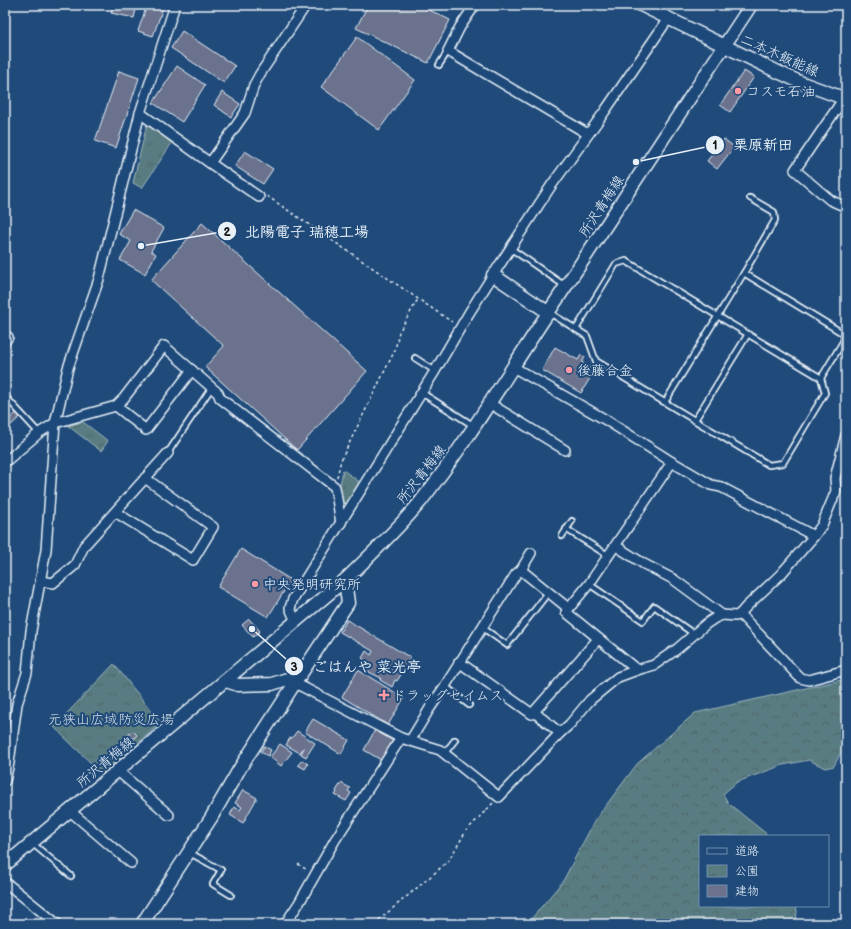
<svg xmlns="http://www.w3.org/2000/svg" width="851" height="929" font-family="'Balsamiq Sans','Klee One',sans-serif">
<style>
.forest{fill:url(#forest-crowns);stroke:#a0b6bc}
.park{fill:url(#park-tufts);stroke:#a0b6bc}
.building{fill:#6a728d;stroke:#e8f1f8}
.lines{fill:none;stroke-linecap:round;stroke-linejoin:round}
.lane-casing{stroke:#e8f1f8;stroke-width:8}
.street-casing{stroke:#e8f1f8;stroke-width:12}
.secondary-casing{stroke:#e8f1f8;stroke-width:15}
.path{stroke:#e8f1f8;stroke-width:1.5;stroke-dasharray:3 3;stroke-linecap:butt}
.lane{stroke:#1f4a7a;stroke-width:4.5}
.street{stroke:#1f4a7a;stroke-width:9}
.secondary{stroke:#1f4a7a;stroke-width:12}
.poi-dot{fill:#ff9aa2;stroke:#1f4a7a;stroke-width:1.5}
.labels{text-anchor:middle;stroke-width:4;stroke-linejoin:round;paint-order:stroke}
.street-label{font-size:14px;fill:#e8f1f8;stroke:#1f4a7a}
.poi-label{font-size:14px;fill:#e8f1f8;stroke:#1f4a7a;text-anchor:start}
.park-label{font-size:14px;fill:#d3dfe6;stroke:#1f4a7a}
.leader{fill:none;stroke:#e8f1f8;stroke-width:1.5}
.callout-dot{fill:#e8f1f8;stroke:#1f4a7a;stroke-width:1.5}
.mark-label{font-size:12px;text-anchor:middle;font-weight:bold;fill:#111}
.callout-label{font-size:15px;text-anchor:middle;font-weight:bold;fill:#e8f1f8;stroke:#1f4a7a;stroke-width:4;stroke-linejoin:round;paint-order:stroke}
</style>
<defs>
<pattern id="forest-crowns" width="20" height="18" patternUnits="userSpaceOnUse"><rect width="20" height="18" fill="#597c81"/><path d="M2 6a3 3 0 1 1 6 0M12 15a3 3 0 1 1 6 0" fill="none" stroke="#506568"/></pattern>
<pattern id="park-tufts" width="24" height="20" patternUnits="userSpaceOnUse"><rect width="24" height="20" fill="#597c81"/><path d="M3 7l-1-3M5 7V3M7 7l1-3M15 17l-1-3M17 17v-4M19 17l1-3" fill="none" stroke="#506568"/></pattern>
</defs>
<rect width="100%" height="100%" fill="#1f4a7a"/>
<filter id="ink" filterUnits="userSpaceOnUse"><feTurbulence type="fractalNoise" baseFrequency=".025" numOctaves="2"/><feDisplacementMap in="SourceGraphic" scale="8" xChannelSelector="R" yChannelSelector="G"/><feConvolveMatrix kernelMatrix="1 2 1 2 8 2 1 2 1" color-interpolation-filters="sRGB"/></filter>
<g filter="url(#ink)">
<polygon class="forest" points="846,679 846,748 841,752 834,766 825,768 809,760 783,765 737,782 723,794 728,803 769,836 700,836 700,906 796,906 797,911 796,924 527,924 563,881 595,820 637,764 695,713"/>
<g class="park">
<polygon points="147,124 172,143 142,188 133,183"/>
<polygon points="83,422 108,441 101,451 68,426"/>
<polygon points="343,470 361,483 348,504 341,502 340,485"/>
<polygon points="114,664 161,723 102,774 54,727"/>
</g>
<g class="building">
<polygon points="113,5 137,5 134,18 111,13"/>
<polygon points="147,5 164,5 153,36 138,31"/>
<polygon points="368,5 419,5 450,20 428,63 356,28"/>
<polygon points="432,5 443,5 441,9"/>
<polygon points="182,31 235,66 224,83 171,48"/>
<polygon points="357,37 415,80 379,130 321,87"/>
<polygon points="177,66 205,85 182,122 153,103"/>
<polygon points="119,71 139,78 116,148 95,141"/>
<polygon points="744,71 754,77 730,112 720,105"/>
<polygon points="222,92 240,104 231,117 214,105"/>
<polygon points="724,139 734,147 717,169 707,161"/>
<polygon points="245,151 273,169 263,184 235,166"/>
<polygon points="133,210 164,228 151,251 156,254 145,274 120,260 131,241 119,234"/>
<polygon points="202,223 367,371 297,450 205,367 224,346 151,280"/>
<polygon points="555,347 578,360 581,355 585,357 582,363 595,370 581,393 542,370"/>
<polygon points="16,413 20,417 10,426 7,421"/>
<polygon points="241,549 291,580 268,617 218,587"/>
<polygon points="249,619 260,631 253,637 242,625"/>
<polygon points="347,620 411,658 397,681 395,680 392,687 380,680 381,678 363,669 367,662 362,658 366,651 371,655 373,651 340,632"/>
<polygon points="358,670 404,698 388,725 342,697"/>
<polygon points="313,719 349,740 341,754 305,732"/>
<polygon points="375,730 393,741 381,760 364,750"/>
<polygon points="133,731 137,735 132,740 128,735"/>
<polygon points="297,731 315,743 306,757 301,754 304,748 303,748 300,753 286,745 290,738 292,738"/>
<polygon points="280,744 292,752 281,766 270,757"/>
<polygon points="264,746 271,750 268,756 261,752"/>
<polygon points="302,760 308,764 305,769 298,765"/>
<polygon points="341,783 350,788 348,791 351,793 346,801 335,795 337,792 336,791"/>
<polygon points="243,790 257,798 243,823 230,815 234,807 240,810 242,807 235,803"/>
</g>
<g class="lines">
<g class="lane-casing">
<g id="lane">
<polyline points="439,65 448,51"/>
<polyline points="510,248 565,286"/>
<polyline points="550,313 587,336 596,361 769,465 783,463 825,393 821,378 844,340 844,334 744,273 775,220 774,212 750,198"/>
<polyline points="576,329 616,264 626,261 821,378"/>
<polyline points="415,358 435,371"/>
<polyline points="422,393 474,426"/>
<polyline points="5,396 39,433"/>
<polyline points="665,402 744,273"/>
<polyline points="695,420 748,334"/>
<polyline points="168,453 171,448 212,387"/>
<polyline points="566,529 609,556"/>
<polyline points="562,536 572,521"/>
<polyline points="589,584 643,621 654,606 694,634"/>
<polyline points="483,628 507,645 548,593"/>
<polyline points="445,686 469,705"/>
<polyline points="444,754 455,740"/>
<polyline points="32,843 71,876"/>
<polyline points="190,853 221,870 213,884 231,895"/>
</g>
</g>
<g class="street-casing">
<g id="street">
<polyline points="475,5 460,27 448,51 588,134"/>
<polyline points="844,98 795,170 830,200 846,207"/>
<polyline points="140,113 210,163 259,197"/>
<polyline points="210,163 245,113 254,85 260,74 306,5"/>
<polyline points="5,335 8,337 5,341"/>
<polyline points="513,367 606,420 672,462 711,485 721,487 814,536"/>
<polyline points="489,403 565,450"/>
<polyline points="116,406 146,430 192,370"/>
<polyline points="5,462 39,433 55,423 116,406 124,398 164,346 218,393 220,398 335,487 341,523"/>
<polyline points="115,512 193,560 213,527 145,478"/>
<polyline points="616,546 644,564 673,579 722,615 736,616 740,614 746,607 781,574 814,536 822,525 836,491 835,478 846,435"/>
<polyline points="521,570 568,608"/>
<polyline points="40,581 53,583 75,565 84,546 168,453"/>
<polyline points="740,614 800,678 809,680 846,670"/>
<polyline points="296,622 290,608 293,599 435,371 469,313 493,275 551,186 605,111 668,19"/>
<polyline points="459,662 532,714 598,639"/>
<polyline points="637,670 566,612 589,584 672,462"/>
<polyline points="295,683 401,738 440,750 499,797 560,733 570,724 590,700 618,677 637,670 654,665 677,649 706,624 715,618 722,615"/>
<polyline points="534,712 560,733"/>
<polyline points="410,741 430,708 445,686 516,574 521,570 531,553"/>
<polyline points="118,771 169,815"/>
<polyline points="5,781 9,763 17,704 27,673 31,631 46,550 55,423 68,368 99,279 140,113 175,5"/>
<polyline points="70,811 131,863"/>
<polyline points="5,882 57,924"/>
<polyline points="285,924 299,903 335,840 401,738"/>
</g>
</g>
<g class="secondary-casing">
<g id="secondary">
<polyline points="641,5 776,71 802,83 846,99"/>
<polyline points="493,275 549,313"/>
<polyline points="226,681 238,685 272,684 287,679 295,683"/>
<path d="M5,865L345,580C371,555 398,529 421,501C467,442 505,378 546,316C615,213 682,109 751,5"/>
<polyline points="142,924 211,818 240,768 295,683 348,603 345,580"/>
</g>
</g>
<g class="path">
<polyline points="267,196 452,322"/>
<polyline points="337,477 341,460 395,350 399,332 418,299"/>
<polyline points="298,864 307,870"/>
<polyline points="374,924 437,871 449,860 466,831 493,803"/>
</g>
<use href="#lane" class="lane"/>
<use href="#street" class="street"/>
<use href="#secondary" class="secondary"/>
</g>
</g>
<g class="poi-dot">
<circle cx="738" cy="91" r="4"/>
<circle cx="569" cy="370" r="4"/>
<circle cx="255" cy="584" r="4"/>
<path d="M382 689h4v4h4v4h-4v4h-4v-4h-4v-4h4z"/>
</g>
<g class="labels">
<g class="street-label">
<text transform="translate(780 55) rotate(24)" y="5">二本木飯能線</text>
<text transform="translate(601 206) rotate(-57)" y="5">所沢青梅線</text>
<text transform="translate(421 474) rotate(-52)" y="5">所沢青梅線</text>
<text transform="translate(105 762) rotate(-40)" y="5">所沢青梅線</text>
</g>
<g class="poi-label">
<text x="746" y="96">コスモ石油</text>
<text x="577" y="375">後藤合金</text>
<text x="263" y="589">中央発明研究所</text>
<text x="392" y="700">ドラッグセイムス</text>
</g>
<g class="park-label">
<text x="111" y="724">元狭山広域防災広場</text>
</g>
</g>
<path class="leader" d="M636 162L715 145M141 246L227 231M252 629L294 666"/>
<g class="callout-dot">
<circle cx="636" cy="162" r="4"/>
<circle cx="141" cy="246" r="4"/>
<circle cx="252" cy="629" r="4"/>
<circle cx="715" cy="145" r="10"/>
<circle cx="227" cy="231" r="10"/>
<circle cx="294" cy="666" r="10"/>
</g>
<g class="mark-label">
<text x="715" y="149">1</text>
<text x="227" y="236">2</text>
<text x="294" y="671">3</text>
</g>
<g class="callout-label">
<text x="763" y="150">栗原新田</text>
<text x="307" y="237">北陽電子 瑞穂工場</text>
<text x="367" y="672">ごはんや 菜光亭</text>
</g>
<rect width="851" height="929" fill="none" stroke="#1f4a7a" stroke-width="20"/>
<rect x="10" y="10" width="831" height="909" fill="none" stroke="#e8f1f8" stroke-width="1.5" filter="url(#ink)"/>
<rect x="699" y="835" width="130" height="72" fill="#1f4a7a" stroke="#6f8dac"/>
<rect x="707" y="848" width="20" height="6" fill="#1f4a7a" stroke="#6f8dac"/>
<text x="735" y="855" font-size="12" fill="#e8f1f8">道路</text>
<rect x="707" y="865" width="20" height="12" fill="url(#park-tufts)" stroke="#6f8dac"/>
<text x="735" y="875" font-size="12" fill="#e8f1f8">公園</text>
<rect x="707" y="885" width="20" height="12" fill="#6a728d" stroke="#6f8dac"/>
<text x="735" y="895" font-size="12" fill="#e8f1f8">建物</text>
</svg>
